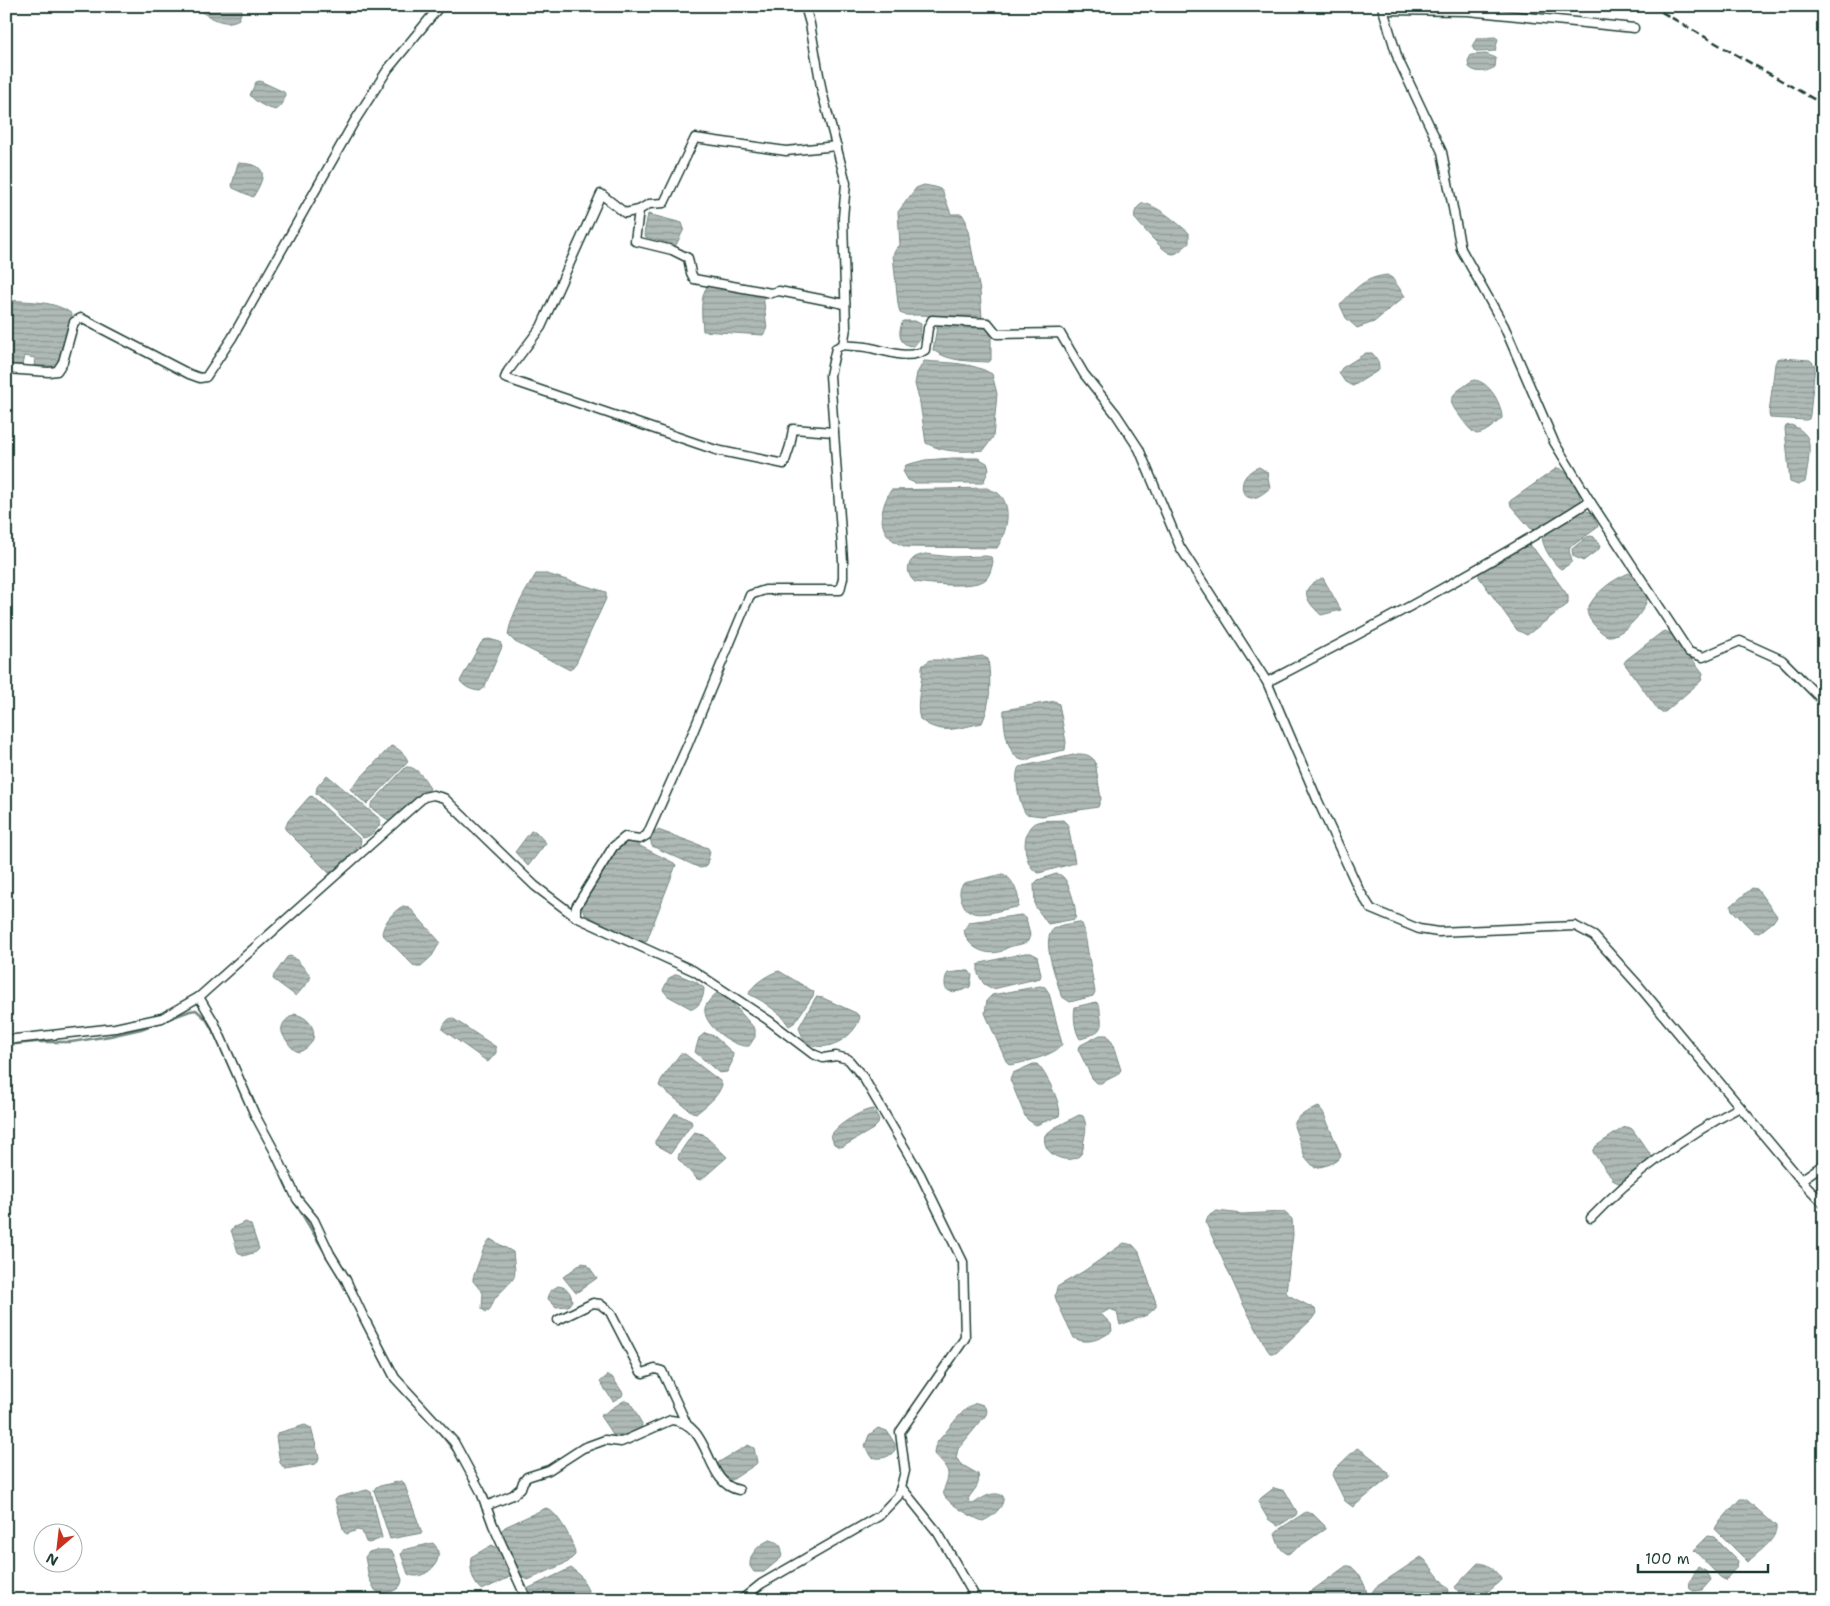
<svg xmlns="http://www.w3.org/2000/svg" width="1830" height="1606" font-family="'Shantell Sans',sans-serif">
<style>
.water{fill:url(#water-rules);stroke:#758883}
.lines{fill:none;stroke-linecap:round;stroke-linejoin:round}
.stream{stroke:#758883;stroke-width:2.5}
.minor-casing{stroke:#1f3d34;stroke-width:11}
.minor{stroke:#fff;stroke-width:8}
.rail{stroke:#1f3d34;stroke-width:2.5;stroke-dasharray:8 4;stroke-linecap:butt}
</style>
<defs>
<pattern id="water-rules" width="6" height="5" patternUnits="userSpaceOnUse" patternTransform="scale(1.25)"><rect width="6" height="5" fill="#afbab7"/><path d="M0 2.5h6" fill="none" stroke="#8e9896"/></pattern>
</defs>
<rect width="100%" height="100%" fill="#fff"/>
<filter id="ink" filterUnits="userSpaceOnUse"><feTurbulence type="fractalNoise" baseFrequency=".02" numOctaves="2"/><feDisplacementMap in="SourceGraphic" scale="10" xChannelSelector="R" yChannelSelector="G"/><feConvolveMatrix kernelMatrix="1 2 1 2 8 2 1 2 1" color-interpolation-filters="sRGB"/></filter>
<g filter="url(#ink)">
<g class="water">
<path d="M190,6H243L239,19C222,29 206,13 190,6Z"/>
<polygon points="1495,37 1498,39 1495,51 1479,52 1474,50 1472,46 1477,38"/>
<path d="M1486,54L1496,58L1495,67C1487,72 1476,74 1469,67L1468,61L1471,55Z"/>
<path d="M260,81L284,92L285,94C284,101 283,106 276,110C267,108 256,103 250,95L256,82Z"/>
<path d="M238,163C269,164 266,176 253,197L233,188L232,185Z"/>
<path d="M924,185L935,187L942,190L951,214H962L966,221L980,291L982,318C960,318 938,315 916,315C910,315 906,316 900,313L898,304L893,255L896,249L900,245L898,212L916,188Z"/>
<path d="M1144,203C1161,208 1176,222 1189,233V243C1185,246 1178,254 1173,254C1164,254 1142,226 1135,219C1133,213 1137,205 1144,203Z"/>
<polygon points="648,214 682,223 684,229 676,245 646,237 644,234"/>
<path d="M1387,275L1392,278L1405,296L1374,322L1357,328L1346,318L1340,305C1356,288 1363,278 1387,275Z"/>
<path d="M708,285L763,294L767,329L763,335L703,331C702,316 699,297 708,285Z"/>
<path d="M6,300C28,302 54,300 72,314C72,324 65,358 58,365C53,369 40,366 34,366L35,358L24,356L22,365L6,364Z"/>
<path d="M903,321H915L921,324L920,339L914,346C899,346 897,333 903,321Z"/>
<path d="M943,323L988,326L991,332V360L989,362C969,361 950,362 933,350L937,327L938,324Z"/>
<path d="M1366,353H1372C1377,358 1379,362 1379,370L1353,386L1345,382L1339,373L1342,368Z"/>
<polygon points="1781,358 1810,360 1815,365 1810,415 1809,419 1806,420 1770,418 1769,414 1775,364 1777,359"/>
<path d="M924,361C947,363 972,362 992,374L997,394L993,437L984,450C962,452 945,453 926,443L920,403L915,384L917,373Z"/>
<path d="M1474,380C1489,381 1502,404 1502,418C1495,424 1485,434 1476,434C1470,430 1466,425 1462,419C1453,407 1445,400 1460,389C1465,386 1469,382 1474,380Z"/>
<path d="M1791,425C1797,427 1803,431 1807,437C1812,443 1807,473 1805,482L1798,485L1790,482L1785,429L1786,426Z"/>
<polygon points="953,458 978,458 987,463 989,469 983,483 915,483 908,480 903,471 906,465 925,460"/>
<path d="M1259,467L1267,472L1270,488C1265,492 1258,498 1252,498C1241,498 1240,483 1246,476C1250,471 1254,469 1259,467Z"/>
<path d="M1557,468C1568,469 1580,491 1581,502L1534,532L1511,506L1510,501Z"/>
<path d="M987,488C990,490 995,491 998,493C1014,506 1006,534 997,548L907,547C877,538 877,513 891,490Z"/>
<path d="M1584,510L1590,512L1598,525L1597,528L1569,548C1570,562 1578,560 1561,569C1553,564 1539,542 1543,534Z"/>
<polygon points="1591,536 1594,537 1600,546 1599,549 1583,561 1573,556 1572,549 1587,537"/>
<polygon points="1528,544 1534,549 1568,596 1568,604 1527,635 1517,630 1479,577 1479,573 1484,569 1523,545"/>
<path d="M925,554L952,557L986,556L991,557L993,561C992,567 990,575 986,579C976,589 929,584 915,582C908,577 905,565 914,558C916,556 922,555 925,554Z"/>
<path d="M1629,573C1635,579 1644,586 1647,593C1651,607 1622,638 1608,636C1604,635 1599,630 1596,627C1591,621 1588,618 1587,610C1595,592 1612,580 1629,573Z"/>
<path d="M536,574H547L606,592V598L605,601L576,663L570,670L515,642L508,635C511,614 525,592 536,574Z"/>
<path d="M1323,578L1341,610L1321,615C1306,601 1297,588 1323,578Z"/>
<polygon points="1665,631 1673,635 1703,673 1701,681 1665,712 1662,712 1659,711 1624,663 1626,660 1662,632"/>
<path d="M489,639L500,642L502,647L484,688L480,691C471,690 466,688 460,681L481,643L484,640Z"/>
<path d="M982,656L988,659C991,680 991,704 982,723C959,728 940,736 920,719C915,703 923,683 922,666L930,660H955Z"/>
<path d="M1055,701L1059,704L1066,742L1065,750C1055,752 1044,754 1034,757C1030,758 1027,761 1022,760C1007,757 1003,723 1004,710Z"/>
<path d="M391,746C398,747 407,756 408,762L368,803L366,804L350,789Z"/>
<path d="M1078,754C1086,754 1090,755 1095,761L1101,799L1098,807L1042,816L1026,814C1020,806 1013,776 1019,767Z"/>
<path d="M406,767C417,766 426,780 430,789L393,822H391L371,808V804Z"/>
<path d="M327,775L381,820C380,828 370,837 363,838L316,793L317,787Z"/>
<polygon points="312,796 361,840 360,845 330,874 285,829 288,821 309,797"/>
<path d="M1063,820L1068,825L1075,863L1039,873C1024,869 1019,831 1035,823C1043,819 1054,821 1063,820Z"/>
<polygon points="658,830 708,848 710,852 706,867 700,868 652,846 650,838 655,831"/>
<polygon points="531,831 535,831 546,843 528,866 515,852"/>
<polygon points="625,841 630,841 674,863 676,865 647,940 645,942 638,941 586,915 582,909 583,904 619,845"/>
<path d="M1003,874C1013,878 1021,897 1018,907C1001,908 969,925 962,901C959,895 959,888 964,883Z"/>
<path d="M1056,874C1060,875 1060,874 1063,877C1069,882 1078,911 1075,919L1048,924L1035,906L1034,884L1038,880Z"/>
<polygon points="1752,888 1757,889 1777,916 1773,922 1759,933 1754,932 1732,910 1731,906"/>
<path d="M403,906L409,907L440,942L432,956L421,966H414L382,934C383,924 393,911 403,906Z"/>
<path d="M1021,915L1026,918L1030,935L1028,941C1022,945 1015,945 1009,947C1006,948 1004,950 1002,951C986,957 966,947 964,930L969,922Z"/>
<path d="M1078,922L1082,924L1084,929L1095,992L1093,996L1070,1002L1061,996C1059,982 1038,938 1055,928C1061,924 1071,924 1078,922Z"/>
<polygon points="1025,953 1031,953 1037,956 1041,975 1040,978 993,989 984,984 978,974 978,965 981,963"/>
<polygon points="290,956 295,958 311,976 309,981 296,996 273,979 274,975 287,957"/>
<path d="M779,971L814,992L813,996L794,1023L789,1026L781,1015L762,1001L749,994C751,985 770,973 779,971Z"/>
<path d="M965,971H969L972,975L970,987C963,991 946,996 945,985C945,980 945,977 948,973Z"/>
<path d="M677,974L696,982L704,988C704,997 700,1006 692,1009L668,996L663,990L669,978Z"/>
<path d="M1040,986L1045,987L1049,993L1062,1044C1057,1055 1022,1063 1010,1065L1006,1061L985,1013L987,1000L992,995Z"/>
<path d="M717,993L727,997L755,1029V1037L749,1046C734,1048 702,1025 705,1008C707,1002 712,997 717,993Z"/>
<path d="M816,997L823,998L856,1013L860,1017C854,1043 807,1063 799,1027Z"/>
<path d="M1096,1002C1100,1005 1100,1007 1100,1012C1102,1024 1103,1030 1091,1035C1087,1037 1085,1038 1080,1039C1075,1031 1073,1017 1075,1007Z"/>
<path d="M295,1014C316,1019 322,1043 299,1052C293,1050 290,1046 287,1041C277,1029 282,1021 295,1014Z"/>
<path d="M452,1018L496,1047V1053L488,1062L443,1030C442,1026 448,1018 452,1018Z"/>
<polygon points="705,1033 714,1036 733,1053 732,1062 727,1072 719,1073 695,1052 699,1038"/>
<polygon points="1100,1035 1107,1035 1112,1042 1121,1070 1117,1075 1101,1083 1097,1083 1092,1078 1078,1049 1079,1046"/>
<path d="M680,1054H685L720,1081L722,1085C718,1097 707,1105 697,1113L692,1112L659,1086L661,1080Z"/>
<path d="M1033,1064H1037C1045,1071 1063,1106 1059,1116L1036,1125L1028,1120L1025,1116L1010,1079L1013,1073Z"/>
<path d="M1319,1107L1323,1112L1341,1155C1337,1164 1324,1166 1315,1168L1305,1157L1294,1126C1295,1116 1310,1110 1319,1107Z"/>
<path d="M873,1109L879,1120L878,1124L873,1129L844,1146L840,1147L834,1144L831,1136C835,1126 861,1110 873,1109Z"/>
<polygon points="675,1113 691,1121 692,1124 671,1153 655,1144 655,1141"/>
<path d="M1079,1115L1083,1116C1087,1125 1086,1130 1084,1140C1083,1143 1084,1148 1082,1152C1076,1167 1040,1158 1045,1135L1054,1128Z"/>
<polygon points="1628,1127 1632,1129 1653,1158 1621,1184 1614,1181 1593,1152 1596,1146 1623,1128"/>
<polygon points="694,1132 703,1134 727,1157 701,1180 697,1179 678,1159 679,1154"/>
<polygon points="1217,1211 1242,1214 1284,1212 1292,1219 1293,1235 1286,1292 1288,1295 1315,1309 1316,1313 1312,1319 1276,1353 1270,1353 1267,1349 1243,1304 1206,1223 1208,1216"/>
<polygon points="246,1222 251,1225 259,1249 256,1252 243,1256 238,1252 231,1230 234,1227"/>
<path d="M490,1239L513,1252C516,1282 518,1274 497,1296C491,1302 493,1309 486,1312L482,1309L483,1293L473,1281V1278L484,1248Z"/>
<path d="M1124,1243L1133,1245L1139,1252L1156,1303V1307L1147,1315L1120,1325L1117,1312L1110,1309L1101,1314L1111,1324L1112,1331C1101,1339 1087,1345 1074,1338L1057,1302L1055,1296L1057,1287L1084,1271Z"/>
<polygon points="582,1263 587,1264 597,1278 576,1293 563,1277"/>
<path d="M558,1286C567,1287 571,1292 572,1301L568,1306L556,1307L548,1299L550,1291Z"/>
<polygon points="608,1375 612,1377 623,1393 622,1396 613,1401 600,1382"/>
<polygon points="625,1400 630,1402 642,1424 641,1428 619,1439 615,1438 600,1416"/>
<path d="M977,1403L983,1405L987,1410L986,1415L958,1449L956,1458L964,1466L978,1474C981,1486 973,1490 968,1499L970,1503L973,1504C982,1498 993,1490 1003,1496C1005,1507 992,1517 983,1521C975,1519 947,1503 944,1495C942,1489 949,1480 948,1473C947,1466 938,1459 934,1454L935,1447L938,1441C949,1430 962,1407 977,1403Z"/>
<polygon points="305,1425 311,1428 319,1457 318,1462 315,1464 285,1469 280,1463 276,1437 278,1433"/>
<path d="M878,1428L887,1431L895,1444V1450C890,1457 881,1460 872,1457L865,1446L869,1435Z"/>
<polygon points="748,1445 754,1448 757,1462 756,1464 732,1480 723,1475 718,1465 719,1462"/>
<path d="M1357,1448C1366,1452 1387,1469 1390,1477L1353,1507L1345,1501L1332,1475L1336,1468Z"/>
<polygon points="401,1481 404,1483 422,1533 390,1539 374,1490 376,1487"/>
<polygon points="1274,1488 1285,1491 1297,1512 1296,1515 1278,1526 1268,1519 1258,1502 1261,1498"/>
<polygon points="367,1490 371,1492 382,1538 369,1543 366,1542 362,1531 357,1530 347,1534 344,1532 335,1500 338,1497"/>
<path d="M1740,1499H1745L1748,1501L1776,1526C1778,1540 1756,1553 1748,1562L1715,1529L1717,1525Z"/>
<path d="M546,1508C557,1511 575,1543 575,1555L568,1562L528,1580L523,1577L501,1538L500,1532L505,1527Z"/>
<path d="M1306,1512L1313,1514L1325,1526V1529L1288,1554C1279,1550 1278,1543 1275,1534L1278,1530Z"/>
<polygon points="1708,1536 1714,1537 1738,1561 1737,1567 1725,1580 1720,1577 1694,1550"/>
<path d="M770,1540C780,1542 784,1548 781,1558L764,1572H754L750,1566C749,1554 759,1544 770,1540Z"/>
<path d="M433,1543C450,1560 422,1583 408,1574L401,1554L403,1550Z"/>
<path d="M492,1545L499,1549L511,1574L508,1578L482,1590C473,1585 469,1567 471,1557Z"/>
<path d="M376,1550H388L393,1553L402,1580C401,1591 389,1593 379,1593L375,1590L369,1578L365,1557L369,1552Z"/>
<polygon points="1421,1557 1425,1560 1449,1590 1447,1600 1376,1600 1372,1592 1376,1587"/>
<path d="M1478,1563C1488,1563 1496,1571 1501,1579L1500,1582L1478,1600H1465L1455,1587Z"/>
<path d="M1346,1566H1350C1359,1571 1369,1590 1367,1600H1307L1306,1597L1310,1592Z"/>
<polygon points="1698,1567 1707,1572 1711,1580 1702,1590 1694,1591 1690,1589 1689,1583"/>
<polygon points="571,1568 580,1575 593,1600 529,1600 527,1589"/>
</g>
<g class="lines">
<g class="stream">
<polyline points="6,1045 36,1042 71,1042 110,1036 141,1029 190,1011 196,1010 206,1019 214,1033 252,1117"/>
<polyline points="296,1204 336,1271 390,1377"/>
<polyline points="437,1429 457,1455"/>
</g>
<g class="minor-casing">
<g id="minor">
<polyline points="805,6 810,24 822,92 846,183 843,218 846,328 843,345 836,348 830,375 843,561 843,578 840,590 765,590 750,595 688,744 647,835 640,839 625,837 613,847 576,907 576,917 694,971 768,1020 813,1054 823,1058 836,1056 848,1059 863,1077 920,1174 963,1262 965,1338 900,1432 905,1471 901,1487 938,1533 977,1600"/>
<polyline points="1382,6 1398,59 1442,152 1461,249 1504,326 1554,442 1590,501 1689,652 1703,657 1740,641 1782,660 1824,702"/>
<polyline points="1383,10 1468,11 1634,28"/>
<polyline points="639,210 635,241 672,250 688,258 691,273 694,279 771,293 779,291 845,304"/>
<path d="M843,345C850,346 859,346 866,347C884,350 909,361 925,350L928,328L932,320L988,323L997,334L1060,333L1084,374L1116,414L1139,449L1180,547L1267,682L1317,799L1359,890L1371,909L1419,929L1438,932L1575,926L1594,936L1639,986L1801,1180L1824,1204"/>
<polyline points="6,369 49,372 57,371 63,362 74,322 81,318 189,374 200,378 206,377 232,338 354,122 388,69 440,6"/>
<polyline points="833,432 793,429 790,446 784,464 716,450 505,378 508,371 541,327 601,194 625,213 639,210 649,204 664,203 695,138 786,151 837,146"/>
<path d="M1267,682C1377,625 1486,567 1590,501"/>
<polyline points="199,997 214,1022 255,1115 275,1152 297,1199 314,1220 330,1254 346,1280 363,1316 395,1378 454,1442 481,1492 493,1525 527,1600"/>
<polyline points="6,1040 115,1028 162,1018 199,997 424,797 433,795 444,798 535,886 576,917"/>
<polyline points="1801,1180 1824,1164"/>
<path d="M1591,1218C1634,1173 1685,1136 1740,1107"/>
<polyline points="558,1320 593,1303 600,1304 610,1312 641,1372 643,1373 655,1369 662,1371 687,1425"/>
<path d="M486,1506L513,1495L521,1488L523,1482L527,1477L549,1470L583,1448L605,1440L621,1442L626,1440L671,1420C713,1423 703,1483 739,1490"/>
<polyline points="741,1600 761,1584 879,1516 898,1496 901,1487"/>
</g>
</g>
<use href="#minor" class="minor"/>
<polyline class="rail" points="1651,6 1824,105"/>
</g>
</g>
<rect width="1830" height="1606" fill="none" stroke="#fff" stroke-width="25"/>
<rect x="12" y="12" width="1805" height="1581" fill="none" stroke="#1f3d34" stroke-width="2" filter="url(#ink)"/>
<g transform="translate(58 1548) rotate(208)"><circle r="24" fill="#ffffff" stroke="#a5b1ae"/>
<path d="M0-4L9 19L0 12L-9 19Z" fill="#c8321e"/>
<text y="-8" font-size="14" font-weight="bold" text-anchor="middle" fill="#1f3d34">N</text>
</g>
<path d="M1638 1564v8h130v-8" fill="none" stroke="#1f3d34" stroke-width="2.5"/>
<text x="1645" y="1564" font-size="15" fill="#1f3d34" stroke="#ffffff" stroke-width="4" paint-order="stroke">100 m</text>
</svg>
